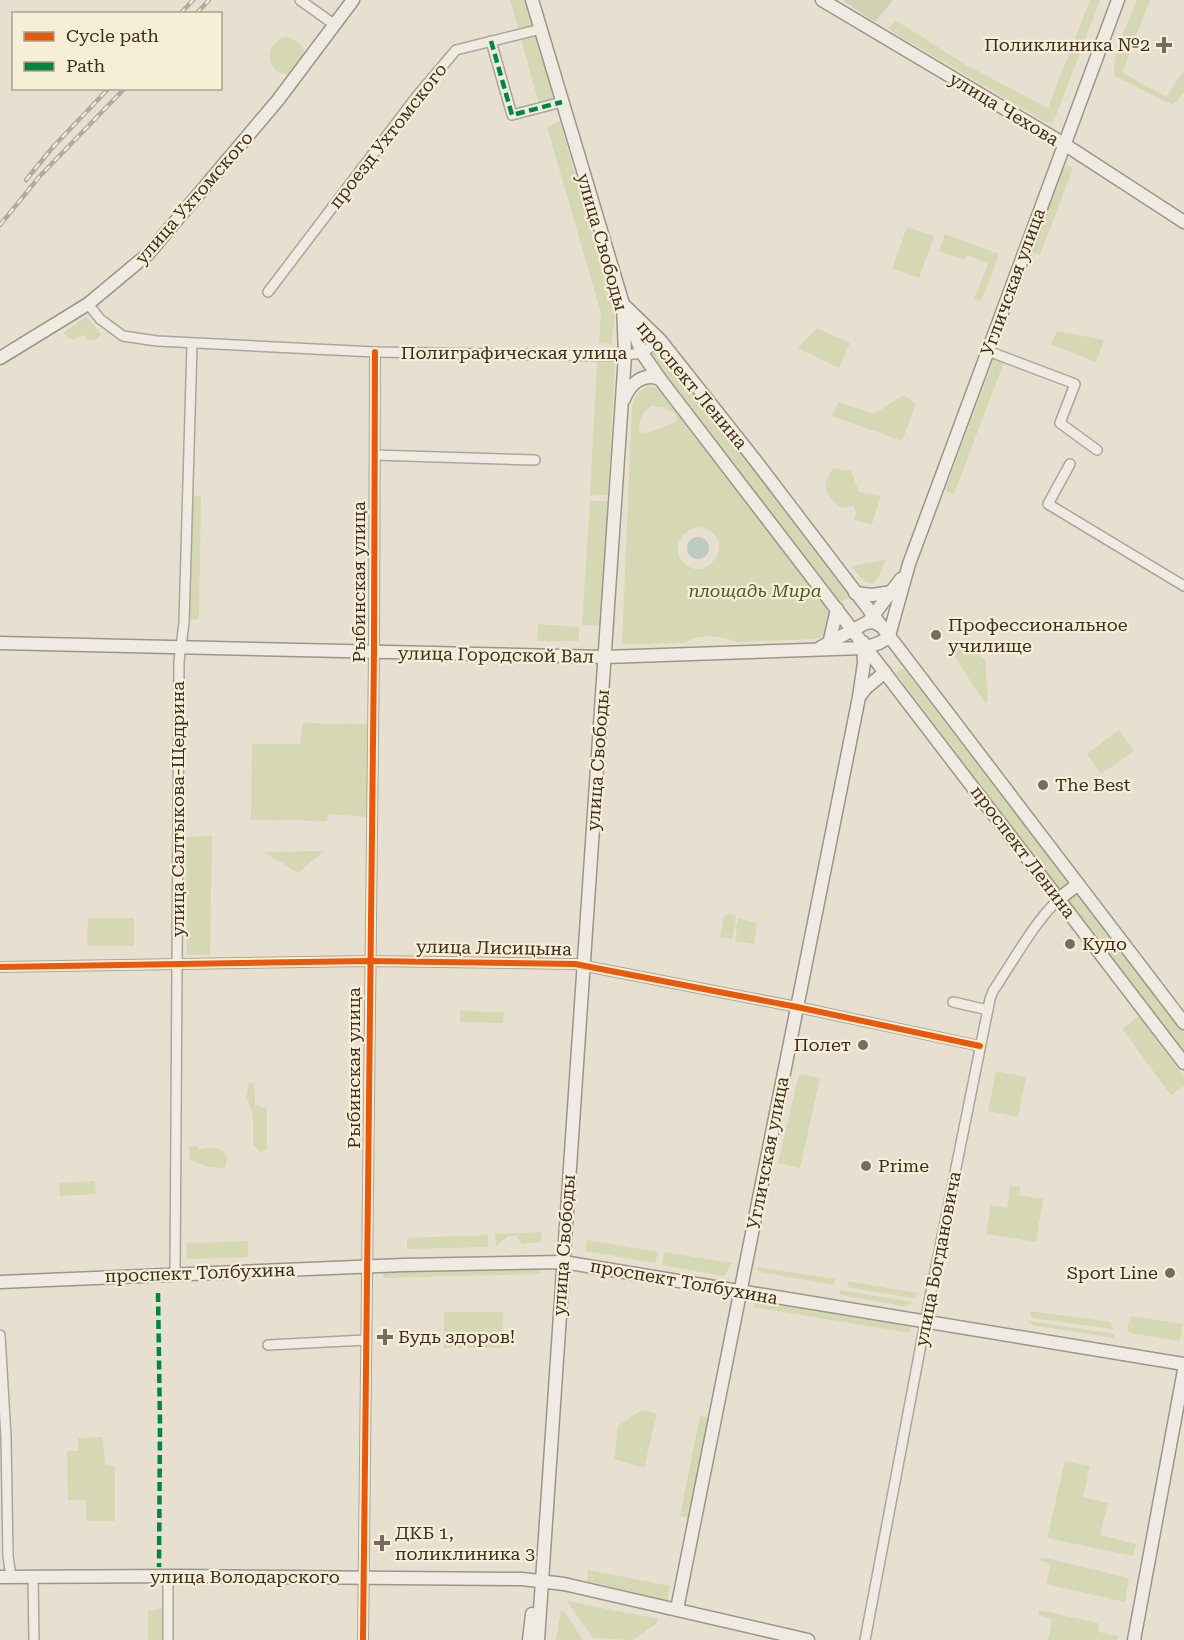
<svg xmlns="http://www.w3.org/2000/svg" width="1184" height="1640" font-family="'Roboto Serif',serif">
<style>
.green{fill:#d6d7b3;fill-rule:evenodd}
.cemetery{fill:#d1d1b3}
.water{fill:#bcccc2}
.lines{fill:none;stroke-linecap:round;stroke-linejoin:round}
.street-casing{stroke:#ada599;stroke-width:12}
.secondary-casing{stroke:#9c958a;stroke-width:15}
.street{stroke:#efebe3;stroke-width:9}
.secondary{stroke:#efebe3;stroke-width:12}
.rail-casing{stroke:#afaaa2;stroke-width:4.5}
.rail{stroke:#f7eed8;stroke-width:2;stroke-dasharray:7;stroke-linecap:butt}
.quiet{stroke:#00873e;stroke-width:4.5;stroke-dasharray:9 4.5;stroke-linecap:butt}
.cycleway-casing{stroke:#f7eed8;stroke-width:10}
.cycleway{stroke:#e8590c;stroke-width:6}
.poi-dot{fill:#786c5e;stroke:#f7eed8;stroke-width:2}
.labels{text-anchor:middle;stroke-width:4.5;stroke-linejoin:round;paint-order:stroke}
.poi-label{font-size:18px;fill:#3d2e20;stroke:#f7eed8;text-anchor:start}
.street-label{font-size:18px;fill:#3d2e20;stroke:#f7eed8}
.park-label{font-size:18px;font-style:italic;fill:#4d5a26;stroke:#f7eed8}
</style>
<rect width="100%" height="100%" fill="#e7e0d1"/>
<g class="green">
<polygon points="510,0 526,0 533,25 518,29"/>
<polygon points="1090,0 1100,0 1054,121 1047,123 888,29 895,20 966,65 1048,108"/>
<path d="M1137,0H1150L1122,72L1166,97L1182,73H1184V92L1173,105L1115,76C1110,57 1130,19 1137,0Z"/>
<polygon points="531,36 539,39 556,100 539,104 521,39"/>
<path d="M283,37H289L302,45L305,56C301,61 297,68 293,72C279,82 254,55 283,37Z"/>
<polygon points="560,121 615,317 611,344 599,343 601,313 547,127"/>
<polygon points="1067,165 1073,168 1040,255 1031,252 1062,170"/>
<polygon points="907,227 934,236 919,278 892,269"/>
<polygon points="945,234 999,254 981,301 974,299 988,264 968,255 964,260 939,251"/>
<path d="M87,316L101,335L95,340H88L86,335C75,337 73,344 63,333Z"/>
<polygon points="817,328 850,343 839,368 798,348"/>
<polygon points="1057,331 1104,340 1096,362 1051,344"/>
<polygon points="656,347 665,353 851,595 839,604 649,355 650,352"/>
<polygon points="997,358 1004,362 954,494 945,491 994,359"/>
<polygon points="597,362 615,363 608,495 590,495"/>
<path d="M648,386L661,389L830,608L833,615L827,636L815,639L737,642C725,636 696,633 685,643L622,644L632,407C634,397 638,390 648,386ZM652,406L663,407L674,413L678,421L654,431L643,433L639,431C640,419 641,411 652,406ZM699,527C741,534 708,588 683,562C670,547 683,529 699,527Z"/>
<polygon points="903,395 916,404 902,441 832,416 838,402 874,414"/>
<path d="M833,468L851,471L859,492L881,496L872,524L854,520L856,513L854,506L841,508C825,493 820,488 833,468Z"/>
<polygon points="191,496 201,496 199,619 189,620"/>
<polygon points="590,501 610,501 602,626 582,625"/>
<polygon points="885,560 878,578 873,584 864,581 851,566"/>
<polygon points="538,624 579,627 579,641 537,641"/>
<polygon points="970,645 985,660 988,700 985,703 952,653 959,648 963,649"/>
<polygon points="903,668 1070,884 1060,891 896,673"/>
<polygon points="303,723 367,724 367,728 370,727 369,770 367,771 367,783 370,783 367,817 328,814 327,821 251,820 252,744 300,744"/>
<polygon points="1119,730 1134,751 1101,774 1087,754"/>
<polygon points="212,836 210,955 187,955 186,837"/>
<polygon points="324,851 298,873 264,852"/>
<polygon points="1075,892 1184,1032 1184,1052 1066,898"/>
<polygon points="729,914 736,915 735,925 737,925 738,918 757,923 754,944 735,941 737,929 734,928 732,939 720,937 724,916"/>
<polygon points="88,918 134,918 134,946 87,946"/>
<polygon points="460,1011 504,1012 503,1023 460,1022"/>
<polygon points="1139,1016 1184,1077 1184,1086 1171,1095 1122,1029"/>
<polygon points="996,1071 1026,1077 1018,1117 988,1111"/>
<polygon points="799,1074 820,1078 800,1168 778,1163"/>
<polygon points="249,1082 254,1084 255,1105 267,1108 267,1149 261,1152 253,1145 253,1115 246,1096"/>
<path d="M197,1146L198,1150C213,1145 233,1147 225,1168L209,1167L190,1160L189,1147Z"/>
<polygon points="95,1181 96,1194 60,1196 59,1183"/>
<polygon points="1010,1186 1020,1187 1019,1195 1043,1199 1036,1242 986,1234 991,1205 1007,1208"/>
<polygon points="542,1232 541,1242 522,1244 516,1236 509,1236 496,1246 495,1234"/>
<polygon points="488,1235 488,1247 407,1249 407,1238"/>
<polygon points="587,1240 658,1252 655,1263 585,1251"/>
<polygon points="248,1241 248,1257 187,1259 186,1243"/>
<polygon points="664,1252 732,1263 724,1276 662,1265"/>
<polygon points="757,1267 835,1279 834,1285 759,1272"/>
<polygon points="540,1268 541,1274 383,1278 384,1270"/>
<polygon points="848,1281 917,1293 915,1297 911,1298 848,1287"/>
<polygon points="839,1290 913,1302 904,1306 841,1295"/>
<polygon points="755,1299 911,1325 909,1333 753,1307"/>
<polygon points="1030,1311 1110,1322 1114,1329 1032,1318"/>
<polygon points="444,1312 503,1312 502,1348 444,1348"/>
<polygon points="1130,1316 1183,1324 1180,1341 1130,1333 1127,1330"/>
<polygon points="1029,1321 1114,1334 1114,1338 1032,1325"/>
<polygon points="642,1410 657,1414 644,1468 614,1459 618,1426"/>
<polygon points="700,1416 708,1417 689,1518 680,1516"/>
<polygon points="103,1437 105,1465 115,1466 115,1521 86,1521 86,1500 68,1500 67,1451 78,1451 78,1438"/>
<polygon points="1065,1461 1090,1466 1083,1497 1108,1503 1100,1535 1136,1544 1133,1556 1047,1538"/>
<polygon points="1041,1557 1129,1578 1125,1602 1046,1584 1050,1566 1048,1563 1040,1561"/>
<polygon points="588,1570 670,1586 667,1600 587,1581"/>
<polygon points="567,1601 658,1619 657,1623 633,1640 593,1638"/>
<polygon points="162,1608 162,1640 148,1640 148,1611"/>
<polygon points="561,1610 564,1611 583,1640 556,1640"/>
<polygon points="1039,1610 1098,1623 1099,1632 1118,1636 1117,1640 1048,1640 1052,1621 1050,1618 1038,1615"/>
</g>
<polygon class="cemetery" points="842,0 893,0 875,22"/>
<circle class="water" cx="698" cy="548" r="11"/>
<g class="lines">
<g class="street-casing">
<g id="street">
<polyline points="300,0 335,25"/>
<polyline points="491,41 512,115 562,102"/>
<polyline points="268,292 417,96 456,50 541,29"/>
<polyline points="88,304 100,319 123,336 157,341 375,352 617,356 642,353 660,340"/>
<polyline points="988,351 1075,384 1060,423 1097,450"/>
<polyline points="375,455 535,460"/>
<polyline points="1070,464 1048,504 1184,586"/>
<polyline points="0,967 369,961 575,964 797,1007 980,1046"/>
<polyline points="953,1002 988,1010"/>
<polyline points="175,1275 179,661 184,623 192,344"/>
<polyline points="0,1335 6,1437 8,1556 11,1577"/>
<polyline points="268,1345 366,1340"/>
<polyline points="33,1577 34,1640"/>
<polyline points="168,1640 168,1576"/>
<polyline points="363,1640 374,652 375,352"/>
<path d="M865,1640L930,1297L990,999L993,991C1012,963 1035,921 1059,899"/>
</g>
</g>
<g class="secondary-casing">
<g id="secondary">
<polyline points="532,0 623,304 625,355 538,1640"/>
<polyline points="822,0 1064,144 1184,222"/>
<polyline points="626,307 660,340 755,460 1184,1023"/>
<polyline points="628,317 642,353 660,379 1184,1063"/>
<polyline points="0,358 88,304 148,254 278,100 353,0"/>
<path d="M624,399C630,384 643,372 660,379"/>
<polyline points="855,593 872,595 892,592"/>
<polyline points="868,622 901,579"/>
<polyline points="0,643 605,657 864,648 879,643 886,639 890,632 909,564 1118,0"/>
<polyline points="829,644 837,609"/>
<polyline points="821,647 866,623 873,622 879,625"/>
<polyline points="860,696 866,688 885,672"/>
<polyline points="1059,899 1078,884"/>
<polyline points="0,1282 403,1265 563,1262 1184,1364"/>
<polyline points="0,1577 182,1576 522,1579 564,1584 808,1640"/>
<polyline points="677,1609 859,697 864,663 863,642"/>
<polyline points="529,1640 532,1614"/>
<polyline points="1134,1640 1184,1370"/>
</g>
</g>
<use href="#street" class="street"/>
<use href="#secondary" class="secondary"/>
<g class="rail-casing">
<g id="rail">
<polyline points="180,14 193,0"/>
<polyline points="196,14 209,0"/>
<polyline points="26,180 53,147 109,88"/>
<polyline points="0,225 39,177 125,88"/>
</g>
</g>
<use href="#rail" class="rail"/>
<g class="quiet">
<polyline points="491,41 512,115 562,102"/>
<polyline points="158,1293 160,1425 159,1567"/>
</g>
<g class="cycleway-casing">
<g id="cycleway">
<polyline points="0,967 369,961 575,964 797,1007 980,1046"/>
<polyline points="363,1640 374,652 375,352"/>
</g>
</g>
<use href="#cycleway" class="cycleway"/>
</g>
<g class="poi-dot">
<path d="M1161 36h6v6h6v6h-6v6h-6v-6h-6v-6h6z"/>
<circle cx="936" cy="635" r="6"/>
<circle cx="1043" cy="785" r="6"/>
<circle cx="1070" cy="944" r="6"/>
<circle cx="863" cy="1045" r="6"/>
<circle cx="866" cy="1166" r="6"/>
<circle cx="1170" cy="1273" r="6"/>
<path d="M382 1328h6v6h6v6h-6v6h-6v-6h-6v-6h6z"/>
<path d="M379 1534h6v6h6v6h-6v6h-6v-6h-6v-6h6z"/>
</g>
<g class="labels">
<g class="poi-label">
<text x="1150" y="51" text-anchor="end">Поликлиника №2</text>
<text x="948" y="631">Профессиональное<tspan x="948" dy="21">училище</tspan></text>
<text x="1055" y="791">The Best</text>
<text x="1082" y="950">Кудо</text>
<text x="851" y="1051" text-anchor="end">Полет</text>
<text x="878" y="1172">Prime</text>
<text x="1158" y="1279" text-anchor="end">Sport Line</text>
<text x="398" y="1343">Будь здоров!</text>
<text x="395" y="1539">ДКБ 1,<tspan x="395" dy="21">поликлиника 3</tspan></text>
</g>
<g class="street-label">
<text transform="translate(1004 109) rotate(31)" y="6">улица Чехова</text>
<text transform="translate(388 136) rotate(-52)" y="6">проезд Ухтомского</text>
<text transform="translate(194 198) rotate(-49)" y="6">улица Ухтомского</text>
<text transform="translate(602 242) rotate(74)" y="6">улица Свободы</text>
<text transform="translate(1013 282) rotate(-70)" y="6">Угличская улица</text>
<text x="514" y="359">Полиграфическая улица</text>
<text transform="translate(692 385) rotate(50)" y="6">проспект Ленина</text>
<text transform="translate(359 582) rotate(-90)" y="6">Рыбинская улица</text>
<text transform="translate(496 655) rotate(1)" y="6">улица Городской Вал</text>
<text transform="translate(598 760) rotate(-86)" y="6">улица Свободы</text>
<text transform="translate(178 809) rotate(-90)" y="6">улица Салтыкова-Щедрина</text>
<text transform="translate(1023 852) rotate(53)" y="6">проспект Ленина</text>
<text transform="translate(494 948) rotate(1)" y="6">улица Лисицына</text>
<text transform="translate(354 1068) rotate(-90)" y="6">Рыбинская улица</text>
<text transform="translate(768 1153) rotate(-79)" y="6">Угличская улица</text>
<text transform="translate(564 1245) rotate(-86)" y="6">улица Свободы</text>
<text transform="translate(938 1259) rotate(-79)" y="6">улица Богдановича</text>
<text transform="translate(200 1273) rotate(-2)" y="6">проспект Толбухина</text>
<text transform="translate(684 1282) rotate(10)" y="6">проспект Толбухина</text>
<text x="245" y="1583">улица Володарского</text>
</g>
<g class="park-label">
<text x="755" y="597">площадь Мира</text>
</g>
</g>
<rect x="12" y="12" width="210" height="78" fill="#f7eed8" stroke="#ada18e" stroke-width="1.5"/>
<rect x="24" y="32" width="30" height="9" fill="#e8590c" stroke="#ada18e" stroke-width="1.5"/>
<text x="66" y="42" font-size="18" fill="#3d2e20">Cycle path</text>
<rect x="24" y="62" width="30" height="9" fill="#00873e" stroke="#ada18e" stroke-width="1.5"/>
<text x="66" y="72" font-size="18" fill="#3d2e20">Path</text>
</svg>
